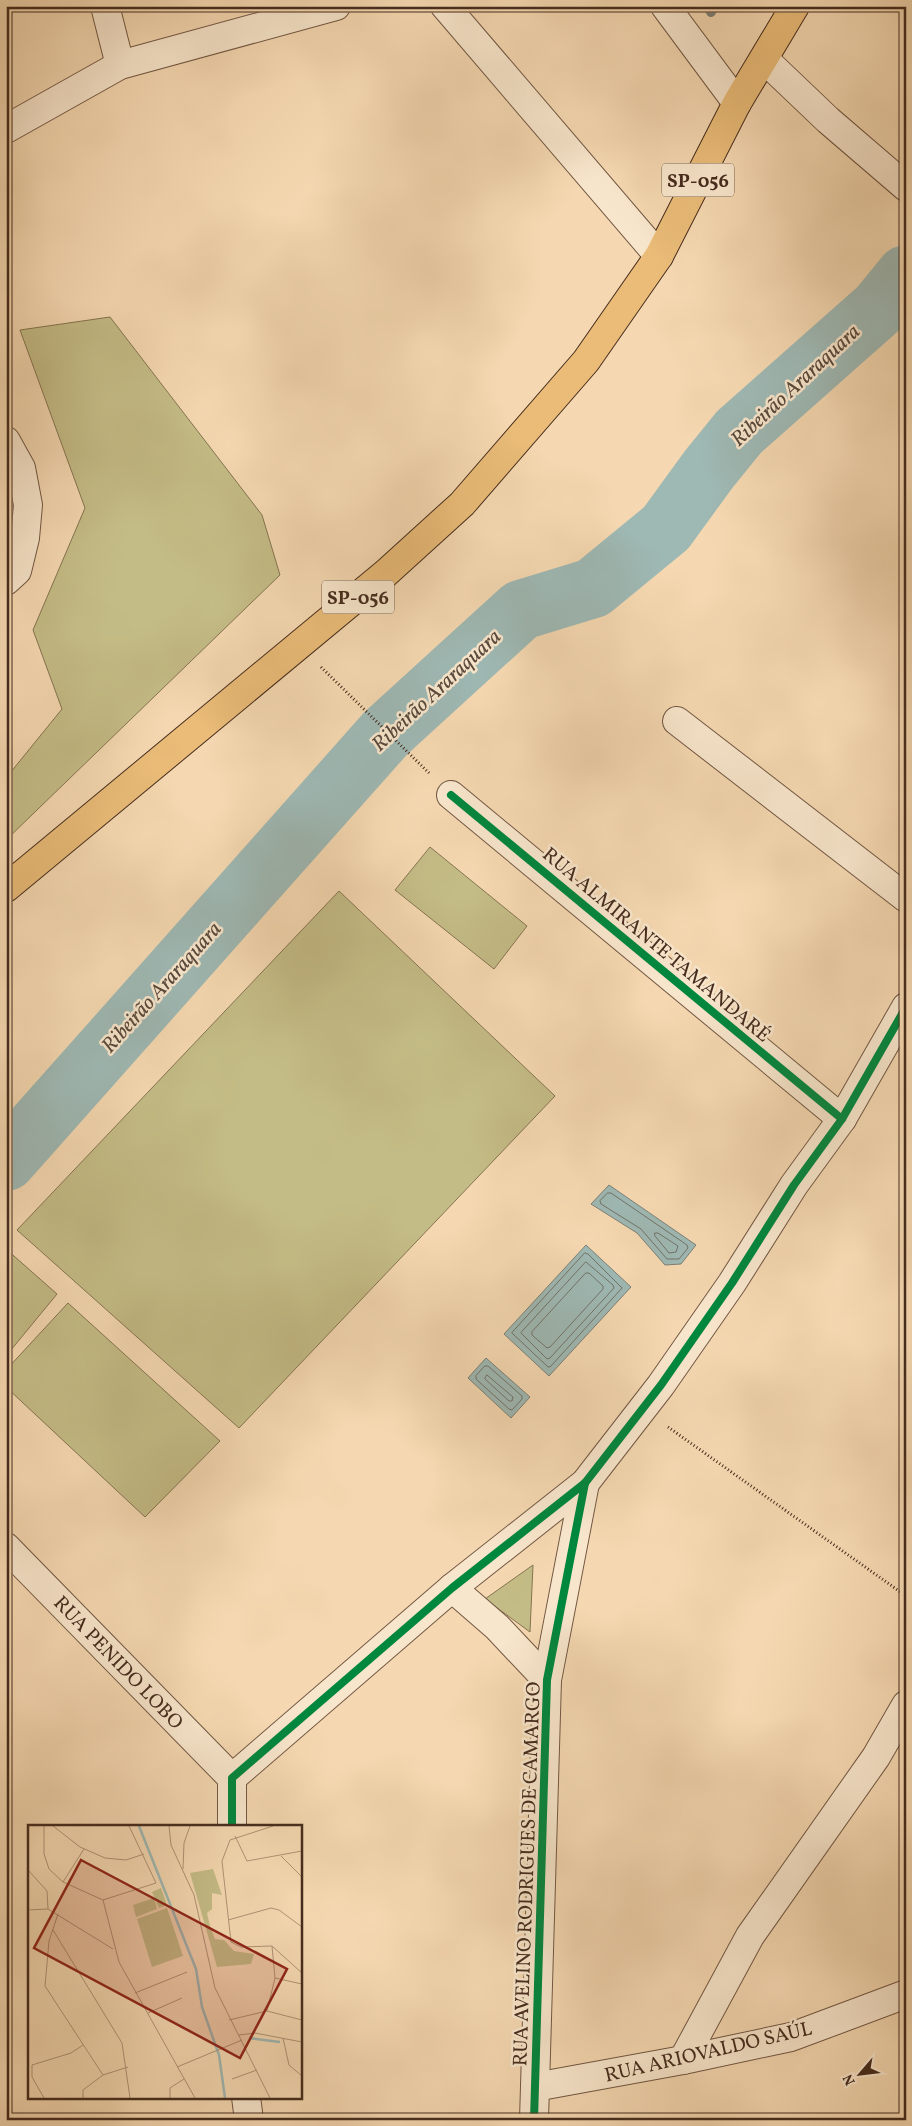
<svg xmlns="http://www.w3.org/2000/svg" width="912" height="2126" font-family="Vollkorn,serif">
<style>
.green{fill:#c4bc86;stroke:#857452}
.water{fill:#9eb8b3;stroke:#7b8077}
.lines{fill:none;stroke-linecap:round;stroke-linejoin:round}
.shore{stroke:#727268;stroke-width:1}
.stream{stroke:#7b8077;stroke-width:10}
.river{stroke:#9eb8b3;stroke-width:60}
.street-casing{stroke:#725743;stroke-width:30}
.primary-casing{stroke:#462c1e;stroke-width:30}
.path{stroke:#462c1e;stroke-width:3;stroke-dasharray:1 2.5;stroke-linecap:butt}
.street{stroke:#f8e6cc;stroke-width:28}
.primary{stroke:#eabc78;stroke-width:28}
.cycleway-casing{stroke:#f8e6cc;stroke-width:11}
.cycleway{stroke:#00873e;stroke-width:8}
.labels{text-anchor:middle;stroke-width:5;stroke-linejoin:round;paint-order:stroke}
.shield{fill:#f8e6cc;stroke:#7b6452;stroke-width:1}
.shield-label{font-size:19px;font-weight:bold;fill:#462c1e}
.street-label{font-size:20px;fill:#462c1e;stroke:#f8e6cc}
.water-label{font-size:21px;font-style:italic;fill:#58483c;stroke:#f8e6cc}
.inset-river{fill:none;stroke:#9eb8b3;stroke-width:2.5}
.inset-road{fill:none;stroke:#af9376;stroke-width:1}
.view{fill:#8f2418;fill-opacity:0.15;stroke:#8f2418;stroke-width:2.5}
.inset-edge{fill:none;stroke:#462c1e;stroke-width:2.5}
</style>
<rect width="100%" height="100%" fill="#f5d8b1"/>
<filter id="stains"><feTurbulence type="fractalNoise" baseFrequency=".004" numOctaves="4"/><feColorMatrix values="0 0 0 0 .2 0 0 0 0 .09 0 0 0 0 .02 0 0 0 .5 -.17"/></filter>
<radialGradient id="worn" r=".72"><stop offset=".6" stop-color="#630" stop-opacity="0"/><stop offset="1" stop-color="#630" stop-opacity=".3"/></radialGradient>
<g class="green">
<polygon points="110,317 262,515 280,575 6,840 6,778 62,709 33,630 85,508 20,330"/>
<polygon points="430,847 527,926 494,969 395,890"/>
<polygon points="339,891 555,1096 239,1428 17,1230"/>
<polygon points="6,1249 57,1294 6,1356"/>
<polygon points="68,1303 220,1441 145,1517 6,1387 6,1370"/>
<polygon points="533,1565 530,1632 485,1599"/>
</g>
<g class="water">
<polygon points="609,1185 696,1245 681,1264 665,1265 637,1233 591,1204"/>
<polygon points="586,1245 631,1287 549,1376 504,1334"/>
<polygon points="486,1358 530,1397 511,1418 468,1378"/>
</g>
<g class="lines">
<g class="shore">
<polygon points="608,1193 611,1193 687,1245 688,1248 679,1259 667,1259 641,1229 601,1204 600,1201"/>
<polygon points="655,1233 658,1233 678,1246 676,1252 669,1253 655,1236"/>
<polygon points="585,1253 588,1254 622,1288 550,1367 548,1367 512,1333"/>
<polygon points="586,1262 613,1285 614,1288 550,1358 547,1359 521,1333"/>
<polygon points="586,1273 589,1273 603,1286 603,1289 550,1347 547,1348 532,1335 532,1332"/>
<polygon points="485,1366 488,1366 522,1396 522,1399 512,1410 509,1409 476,1379 476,1376"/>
<polygon points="487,1375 513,1397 512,1401 509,1401 485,1379"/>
</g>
<polyline class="stream" points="709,6 711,12"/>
<polyline class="river" points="6,1161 386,733 521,610 593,588 666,528 709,469 739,432 879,308 906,275"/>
<g class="street-casing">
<g id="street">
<polyline points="105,6 120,65"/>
<polyline points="445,6 659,256"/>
<polyline points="665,6 737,103"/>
<polyline points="764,59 828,120 906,187"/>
<polyline points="6,129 120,65 336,6"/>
<polyline points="6,441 21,468 28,505 25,538 17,571 6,581"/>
<polyline points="677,721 906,898"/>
<polyline points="451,795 842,1119"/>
<polyline points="6,1547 232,1778"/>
<polyline points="452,1588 497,1627 547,1680"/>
<polyline points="232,1826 232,1778 452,1588 585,1483 661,1385 732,1283 794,1185 842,1119 906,1007"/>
<polyline points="683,2060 750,1936 876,1757 906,1705"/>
<polyline points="535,2087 683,2060 791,2037 906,1994"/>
<polyline points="246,2097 249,2120"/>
<polyline points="534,2120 547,1680 585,1483"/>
</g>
</g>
<g class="primary-casing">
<polyline id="primary" points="6,888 386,573 462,504 586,361 659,256 737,103 795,6"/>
</g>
<g class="path">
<polyline points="321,667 429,773"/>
<polyline points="668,1427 906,1596"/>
</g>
<use href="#street" class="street"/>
<use href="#primary" class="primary"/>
<g class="cycleway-casing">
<g id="cycleway">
<polyline points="451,795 842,1119"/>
<polyline points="232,1826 232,1778 452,1588 585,1483 661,1385 732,1283 794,1185 842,1119 906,1007"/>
<polyline points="534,2120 547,1680 585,1483"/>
</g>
</g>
<use href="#cycleway" class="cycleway"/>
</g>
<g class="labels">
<g class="shield">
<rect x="662" y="163.5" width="72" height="33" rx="4"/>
<rect x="322" y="580.5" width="72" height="33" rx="4"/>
</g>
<g class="shield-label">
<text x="698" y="187">SP-056</text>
<text x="358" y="604">SP-056</text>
</g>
<g class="street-label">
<text transform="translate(657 944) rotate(40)" y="7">RUA ALMIRANTE TAMANDARÉ</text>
<text transform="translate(119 1662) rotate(46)" y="7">RUA PENIDO LOBO</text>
<text transform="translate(526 1874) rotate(-88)" y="7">RUA AVELINO RODRIGUES DE CAMARGO</text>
<text transform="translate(708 2051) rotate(-13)" y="7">RUA ARIOVALDO SAÚL</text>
</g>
<g class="water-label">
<text transform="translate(795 385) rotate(-43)" y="7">Ribeirão Araraquara</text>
<text transform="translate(436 690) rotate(-43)" y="7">Ribeirão Araraquara</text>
<text transform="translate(161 987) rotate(-48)" y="7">Ribeirão Araraquara</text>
</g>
</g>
<g transform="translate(28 1825)">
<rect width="274" height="274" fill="#f5d8b1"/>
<path d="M185,44L194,70L184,68V84L179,88L182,101L187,114L196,115L206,126L226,129L223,139L189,142L162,48ZM133,63L139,80L131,83L124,67ZM126,73L129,84L108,92L105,80ZM139,83L155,131L124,142L109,94Z" fill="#c4bc86"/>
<path class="inset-river" d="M111,1L168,144L174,182L191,230L197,273M221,213L252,217"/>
<path class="inset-road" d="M16,1V29L21,44L35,57L75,75L91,137L167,273M25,1L52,22L77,33L98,35L116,29M141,1L143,20L166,70L187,163L242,273M207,11L219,36L274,26M253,31L274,52M155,44L156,18L162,1M0,45L19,66L20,84M35,57L56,24M75,75L128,58L101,1M0,85L20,84L85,124M30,89L21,116L17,161L75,250L55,265V273M200,95L243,83L251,85L274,102M25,105L94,218L102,273M244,121L213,122L203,117L194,36L202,15L245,1M244,121L274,148M247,153L274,159M107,168L159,147M239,186L247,153L244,121M120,188L154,173M201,195L239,186L274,195M211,210L227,208L274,217M255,213L261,240L274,251M149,242L214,215M75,250L100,242M204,254L229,245M16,273L4,252V240L43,228L55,220M142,273V263L156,254"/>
<path class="view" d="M53,35L259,144L212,233L6,123Z"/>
<rect width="274" height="274" class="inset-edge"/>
</g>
<rect width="912" height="2126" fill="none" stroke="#f5d8b1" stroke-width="25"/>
<rect x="8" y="8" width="897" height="2111" fill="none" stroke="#462c1e" stroke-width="2.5"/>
<rect x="12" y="12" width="887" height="2101" fill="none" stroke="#462c1e"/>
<g transform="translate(860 2074) rotate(242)" stroke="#f8e6cc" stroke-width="4" paint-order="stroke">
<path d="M0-4L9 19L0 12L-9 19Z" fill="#462c1e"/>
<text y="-8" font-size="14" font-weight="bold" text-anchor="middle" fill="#462c1e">N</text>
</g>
<rect width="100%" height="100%" filter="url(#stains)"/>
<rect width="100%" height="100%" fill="url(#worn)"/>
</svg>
